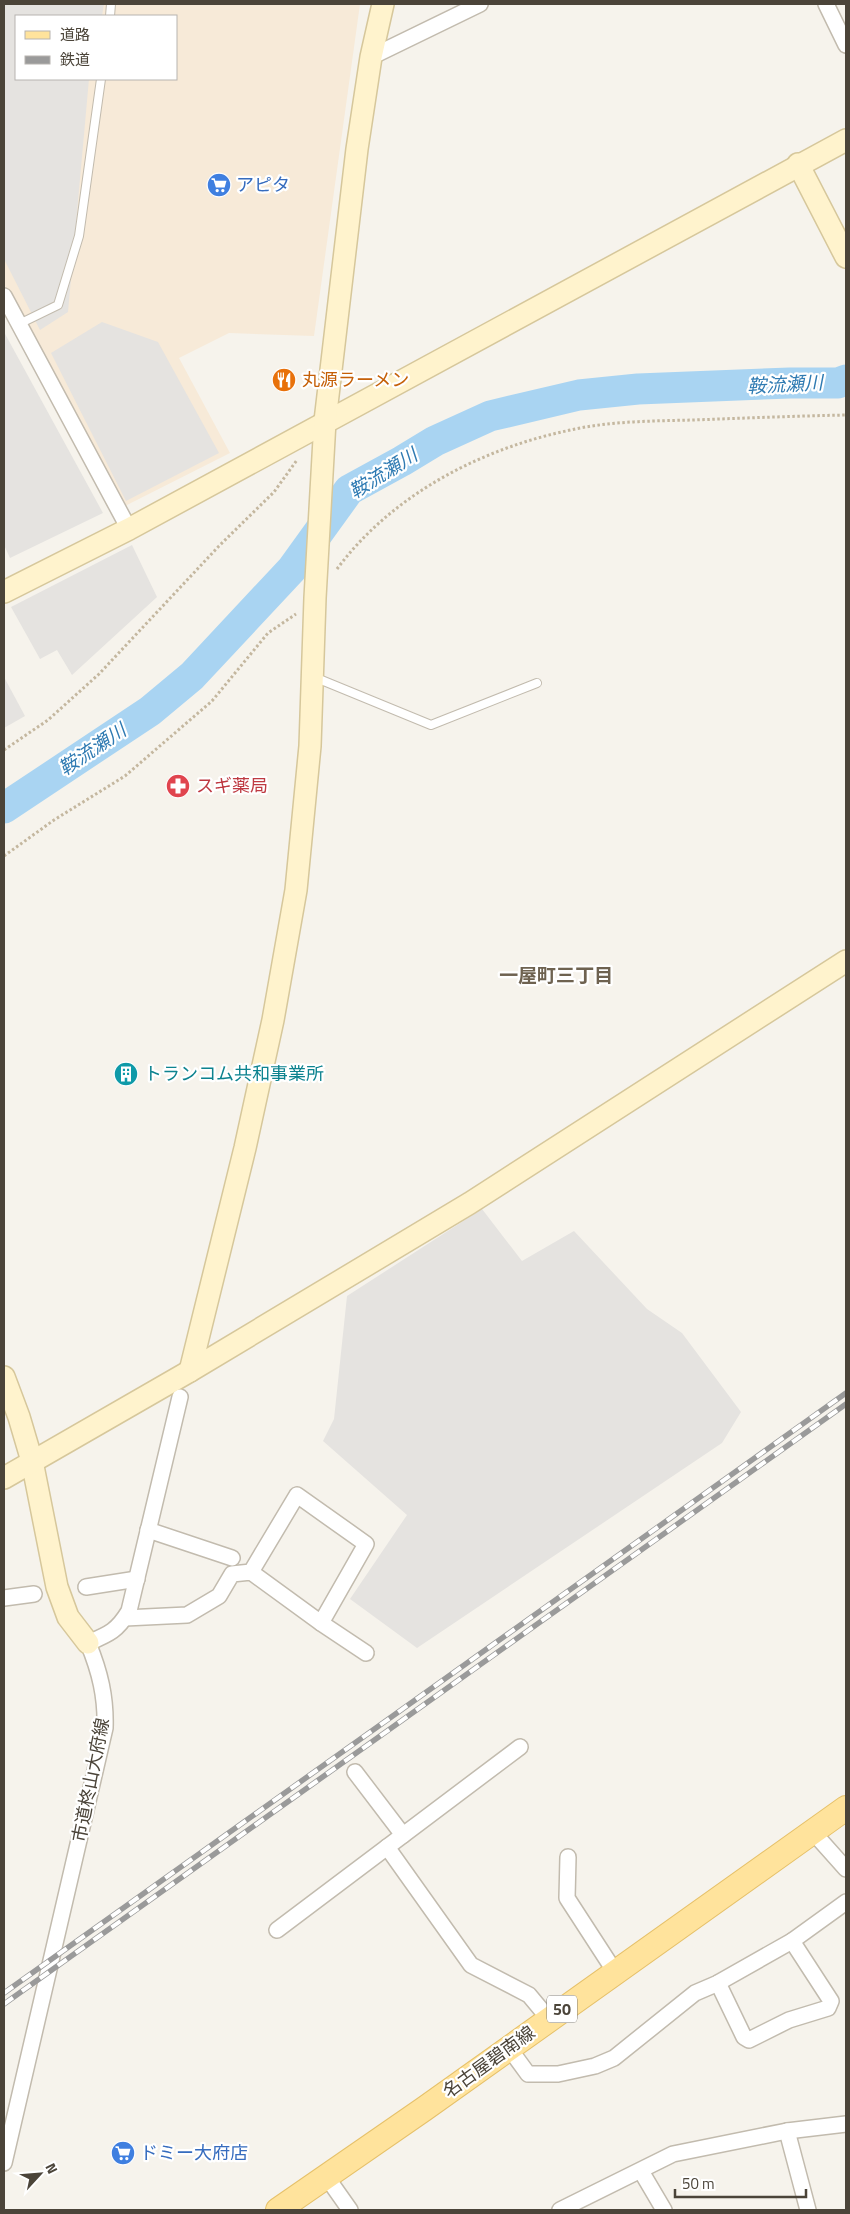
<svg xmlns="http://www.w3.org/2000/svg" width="850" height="2214" font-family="'Titillium Web','Noto Sans JP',sans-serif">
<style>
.commercial{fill:#f7ead8;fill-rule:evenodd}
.parking{fill:#e5e3e0}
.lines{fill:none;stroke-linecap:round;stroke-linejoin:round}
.stream{stroke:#a9d4f2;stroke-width:5}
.river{stroke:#a9d4f2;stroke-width:31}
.lane-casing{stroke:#c2bbae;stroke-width:10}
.street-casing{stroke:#c2bbae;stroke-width:18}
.secondary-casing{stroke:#d6c79b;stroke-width:24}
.primary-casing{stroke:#e6c16a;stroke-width:26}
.path{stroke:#c4b79f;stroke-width:3;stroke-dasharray:2.5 2.5;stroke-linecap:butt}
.lane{stroke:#fff;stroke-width:8}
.street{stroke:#fff;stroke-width:15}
.secondary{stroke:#fff3cd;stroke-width:21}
.primary{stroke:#ffe39c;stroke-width:24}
.rail-casing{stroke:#9a9a9a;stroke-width:5.5}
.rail{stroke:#fff;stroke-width:4;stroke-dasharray:11;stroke-linecap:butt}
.labels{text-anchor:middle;stroke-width:4.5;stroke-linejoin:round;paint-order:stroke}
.shield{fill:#fff;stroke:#817c74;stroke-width:1}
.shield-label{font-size:16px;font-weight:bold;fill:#4b4439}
.shop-label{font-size:18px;fill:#366cbe;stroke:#fff;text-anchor:start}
.food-label{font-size:18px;fill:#c56008;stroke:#fff;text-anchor:start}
.health-label{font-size:18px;fill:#be3a42;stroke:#fff;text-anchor:start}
.culture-label{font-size:18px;fill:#0d838f;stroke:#fff;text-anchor:start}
.street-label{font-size:18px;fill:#4b4439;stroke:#fff}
.water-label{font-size:19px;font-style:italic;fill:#2e7ab2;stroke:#fff}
.neighbourhood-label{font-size:19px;font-weight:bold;fill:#6e6250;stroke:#fff}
</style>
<rect width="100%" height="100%" fill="#f6f3ec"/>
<path class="commercial" d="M4,4H360L314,336L229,333L179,358L230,453L125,506L4,284ZM16,16H176V79H16Z"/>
<g class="parking">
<polygon points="4,4 104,4 102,16 16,16 16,79 89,79 68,312 40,330 4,259"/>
<polygon points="102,322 158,342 219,453 126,501 51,353"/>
<polygon points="4,332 103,513 10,558 4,545"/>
<polygon points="132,545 157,597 72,675 57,650 40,659 11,607"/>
<polygon points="4,677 25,716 4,728"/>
<polygon points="482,1209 522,1261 574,1231 647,1309 682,1333 741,1412 722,1443 417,1648 350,1599 407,1515 323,1441 334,1419 347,1296"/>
</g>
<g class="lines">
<polyline class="stream" points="838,383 846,391"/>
<polyline class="river" points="4,808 150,711 192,676 292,569 349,490 402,461 435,441 490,416 579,395 638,389 790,383 838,383 846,380"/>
<g class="lane-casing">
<g id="lane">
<polyline points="110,16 111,4"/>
<polyline points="19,324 58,305 79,236 101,79"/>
<polyline points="314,677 431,725 537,683"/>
</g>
</g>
<g class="street-casing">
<g id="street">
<polyline points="826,4 846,45"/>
<polyline points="371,57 480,4"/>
<polyline points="4,296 129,529"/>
<polyline points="148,1530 232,1558"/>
<polyline points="86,1587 137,1579"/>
<polyline points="4,1598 34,1594"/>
<polyline points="125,1618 187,1615 219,1596 232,1574 251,1572 321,1623 366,1544 297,1495 251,1572"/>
<polyline points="321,1623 366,1653"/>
<polyline points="355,1772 403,1835"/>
<polyline points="813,1832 846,1869"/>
<polyline points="387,1847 471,1965 529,1995 549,2019"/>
<polyline points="568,1857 567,1898 615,1972"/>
<polyline points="277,1930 520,1747"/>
<polyline points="718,1983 744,2037 749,2040 789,2020 828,2008 831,2001 792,1941"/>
<polyline points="509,2048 528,2074 558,2074 595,2066 614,2058 695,1993 716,1984 792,1941 846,1902"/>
<polyline points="787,2131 808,2210"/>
<path d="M4,2163L105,1728C106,1697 100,1672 88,1643C109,1634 117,1631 129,1611L180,1397"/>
<polyline points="641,2171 664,2210"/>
<polyline points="326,2176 350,2210"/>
<polyline points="560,2210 673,2154 787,2131 846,2124"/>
</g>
</g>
<g class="secondary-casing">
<g id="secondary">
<polyline points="798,164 846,257"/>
<polyline points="4,592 129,529 846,140"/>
<polyline points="190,1371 245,1148 273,1020 296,890 310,746 315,598 325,421 357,149 371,57 383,4"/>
<polyline points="4,1377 19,1417 32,1461 57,1587 68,1617 88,1643"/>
<polyline points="4,1478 190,1371 470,1203 846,961"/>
</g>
</g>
<g class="primary-casing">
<polyline id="primary" points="278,2210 424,2109 846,1808"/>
</g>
<g class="path">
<path d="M337,569C391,496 478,450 566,431C607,421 652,421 694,420C745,418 796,416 846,415"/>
<polyline points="4,750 48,720 99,674 219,546 274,492 297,460"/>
<polyline points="4,856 54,820 125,776 212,701 268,633 296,614"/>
</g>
<use href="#lane" class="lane"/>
<use href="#street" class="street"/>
<use href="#secondary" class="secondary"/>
<use href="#primary" class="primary"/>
<g class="rail-casing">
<g id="rail">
<polyline points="4,1993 846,1393"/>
<polyline points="4,2004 846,1404"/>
</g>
</g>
<use href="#rail" class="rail"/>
</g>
<defs>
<g id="supermarket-disc" transform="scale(1.25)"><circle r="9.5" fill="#3f7fe0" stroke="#fff"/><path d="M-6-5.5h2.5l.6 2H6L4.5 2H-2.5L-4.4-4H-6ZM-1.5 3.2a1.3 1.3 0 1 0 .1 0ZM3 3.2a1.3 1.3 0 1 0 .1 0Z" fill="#fff"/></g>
<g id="restaurant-disc" transform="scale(1.25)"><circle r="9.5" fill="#e8710a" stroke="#fff"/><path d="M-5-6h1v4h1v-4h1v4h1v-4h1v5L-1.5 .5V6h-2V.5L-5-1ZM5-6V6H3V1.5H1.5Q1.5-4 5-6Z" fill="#fff"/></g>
<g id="pharmacy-disc" transform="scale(1.25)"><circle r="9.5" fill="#e0444e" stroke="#fff"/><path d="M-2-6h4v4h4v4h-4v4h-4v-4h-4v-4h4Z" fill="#fff"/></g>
<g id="building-disc" transform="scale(1.25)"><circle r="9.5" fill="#0f9aa8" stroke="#fff"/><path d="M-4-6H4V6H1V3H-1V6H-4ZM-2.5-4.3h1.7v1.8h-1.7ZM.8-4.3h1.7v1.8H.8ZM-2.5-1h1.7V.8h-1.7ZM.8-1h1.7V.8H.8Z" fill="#fff"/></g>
</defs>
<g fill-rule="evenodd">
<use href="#supermarket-disc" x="219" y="185"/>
<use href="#restaurant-disc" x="284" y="380"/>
<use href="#pharmacy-disc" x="178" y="786"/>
<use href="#building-disc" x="126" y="1074"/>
<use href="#supermarket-disc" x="123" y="2153"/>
</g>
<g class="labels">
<rect class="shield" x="547" y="1995.5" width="30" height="27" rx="4"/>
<g class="shield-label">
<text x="562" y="2015">50</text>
</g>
<g class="shop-label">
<text x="236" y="191">アピタ</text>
<text x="140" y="2159">ドミー大府店</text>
</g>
<g class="food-label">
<text x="302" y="386">丸源ラーメン</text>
</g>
<g class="health-label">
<text x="196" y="792">スギ薬局</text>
</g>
<g class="culture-label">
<text x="144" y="1080">トランコム共和事業所</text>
</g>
<g class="street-label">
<text transform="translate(91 1780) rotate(-79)" y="6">市道柊山大府線</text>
<text transform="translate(489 2062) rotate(-36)" y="6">名古屋碧南線</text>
</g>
<g class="water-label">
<text transform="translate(785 384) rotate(-3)" y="7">鞍流瀬川</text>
<text transform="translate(383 473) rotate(-32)" y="7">鞍流瀬川</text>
<text transform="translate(92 749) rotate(-34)" y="7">鞍流瀬川</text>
</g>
<g class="neighbourhood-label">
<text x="556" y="982">一屋町三丁目</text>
</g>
</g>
<rect width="850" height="2214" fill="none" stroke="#4b4439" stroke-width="10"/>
<rect x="15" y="15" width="162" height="65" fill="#ffffff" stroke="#b7b4b0"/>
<rect x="25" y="31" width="25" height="8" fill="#ffe39c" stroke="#b7b4b0"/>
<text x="60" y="40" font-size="15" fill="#4b4439">道路</text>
<rect x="25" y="56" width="25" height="8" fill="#9a9a9a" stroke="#b7b4b0"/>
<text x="60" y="65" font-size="15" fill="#4b4439">鉄道</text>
<g transform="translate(40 2174) rotate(64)" stroke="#ffffff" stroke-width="4" paint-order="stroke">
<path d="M0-4L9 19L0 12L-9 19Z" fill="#4b4439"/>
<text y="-8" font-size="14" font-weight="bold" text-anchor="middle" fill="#4b4439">N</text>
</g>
<path d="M675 2189v8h131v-8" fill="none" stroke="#4b4439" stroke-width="2.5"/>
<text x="682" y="2189" font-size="15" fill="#4b4439" stroke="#ffffff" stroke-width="4" paint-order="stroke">50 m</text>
</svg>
